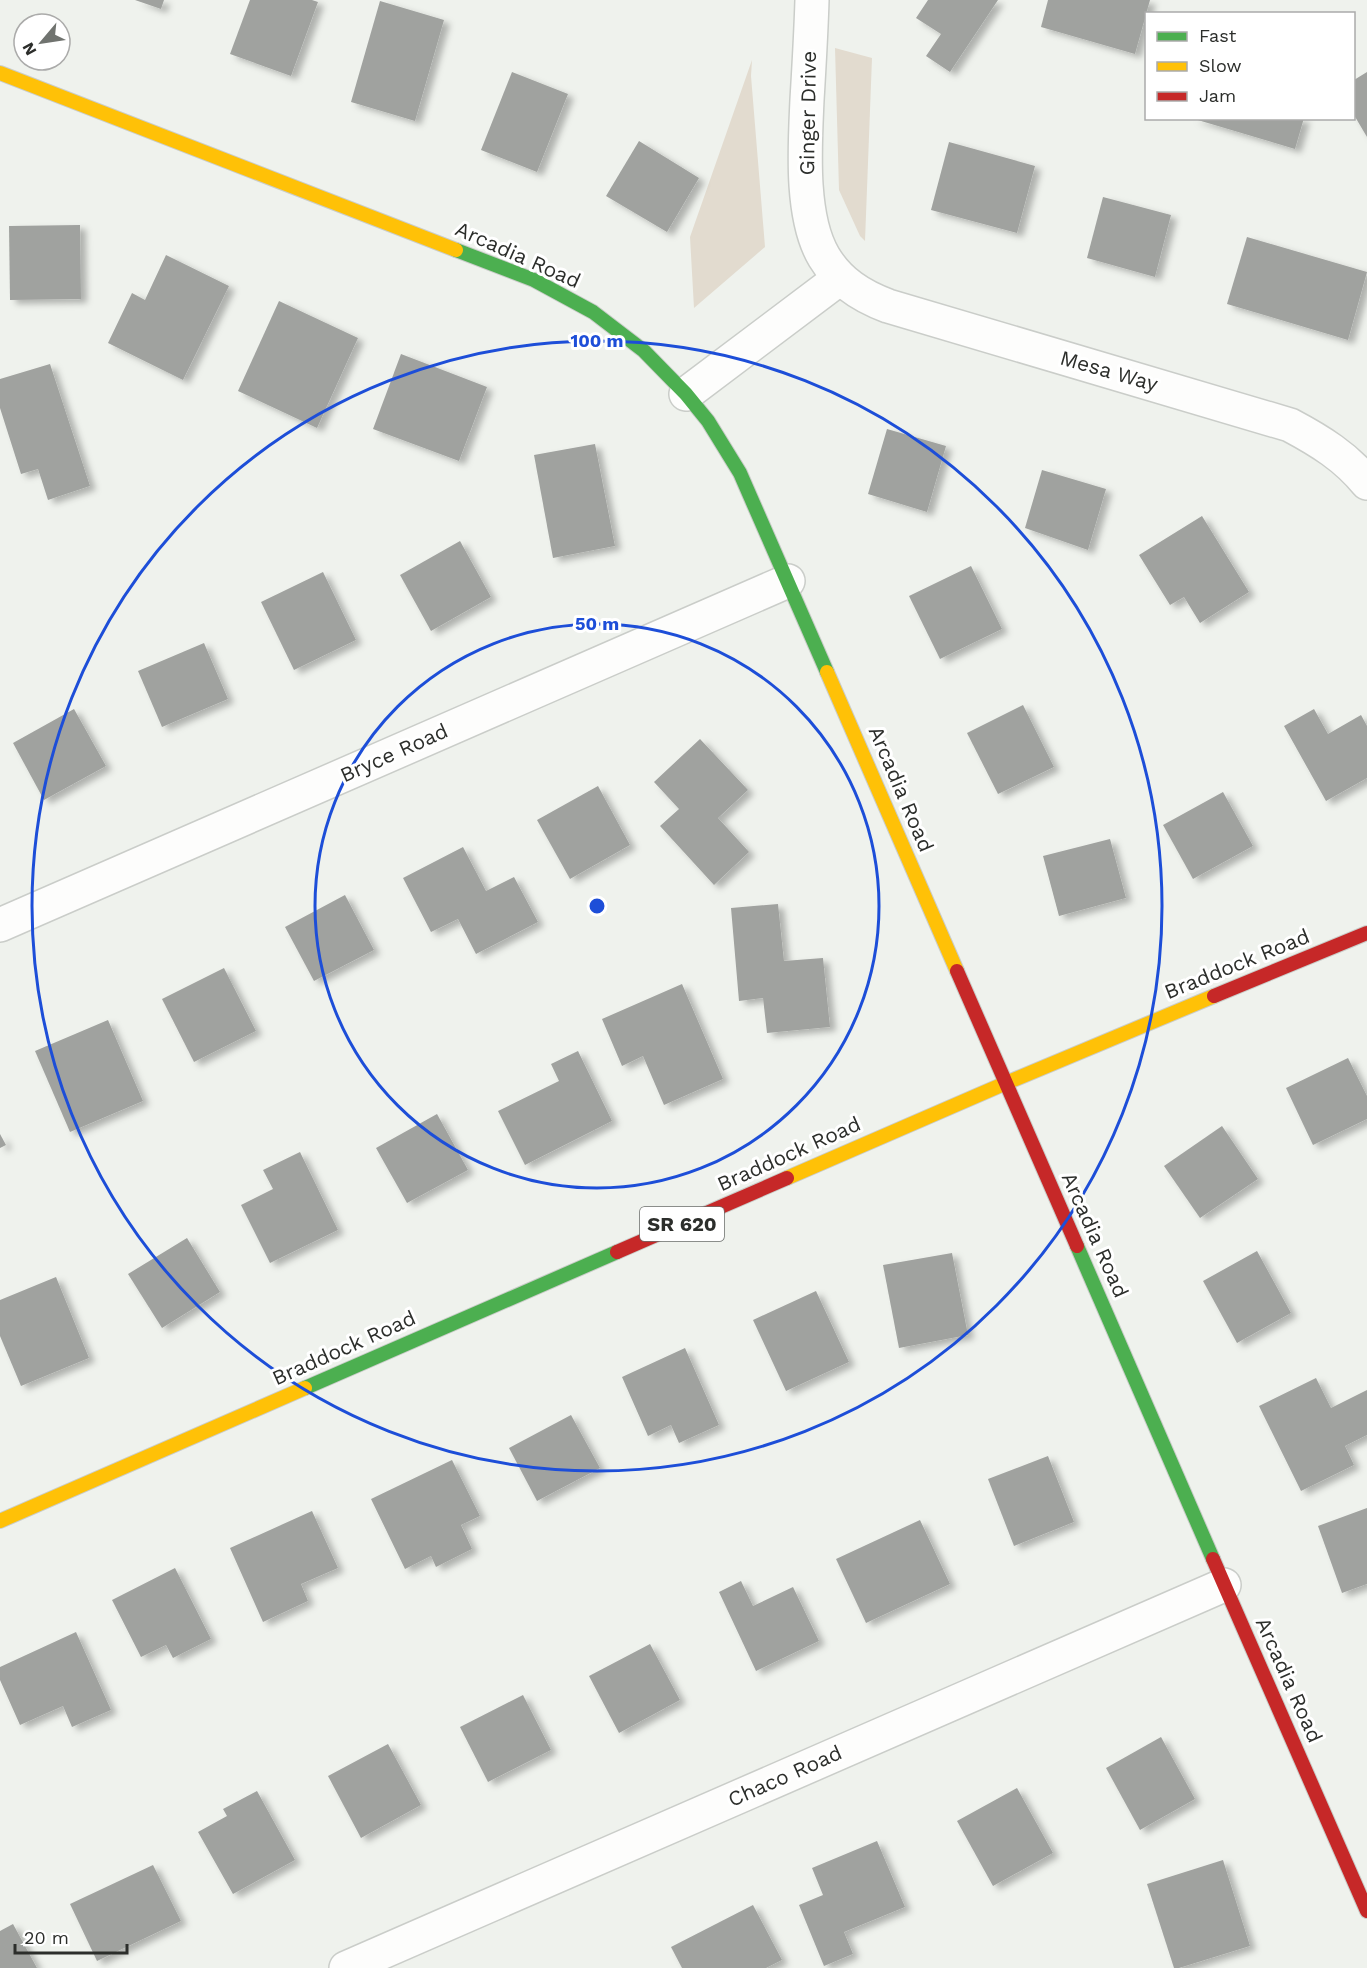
<svg xmlns="http://www.w3.org/2000/svg" width="1367" height="1968" font-family="'Work Sans',sans-serif">
<style>
.green{fill:#e2dbcf}
.building{fill:#a0a29f;filter:url(#shadow)}
.lines{fill:none;stroke-linecap:round;stroke-linejoin:round}
.street-casing{stroke:#cacdc9;stroke-width:36}
.fast-casing{stroke:#cacdc9;stroke-width:16}
.slow-casing{stroke:#cacdc9;stroke-width:16}
.jam-casing{stroke:#cacdc9;stroke-width:16}
.street{stroke:#fdfdfc;stroke-width:33}
.fast{stroke:#4caf50;stroke-width:14}
.slow{stroke:#ffc107;stroke-width:14}
.jam{stroke:#c62828;stroke-width:14}
.ring{fill:none;stroke:#1d4ed8;stroke-width:3}
.labels{text-anchor:middle;stroke-width:6;stroke-linejoin:round;paint-order:stroke}
.shield{fill:#fff;stroke:#6b6d6b;stroke-width:1.5}
.shield-label{font-size:20px;font-weight:bold;fill:#2c2e2b}
.street-label{font-size:21px;fill:#2c2e2b;stroke:#fff}
.centre{fill:#1d4ed8;stroke:#fff;stroke-width:3}
.ring-label{font-size:18px;text-anchor:middle;font-weight:bold;fill:#1d4ed8;stroke:#fff;stroke-width:6;stroke-linejoin:round;paint-order:stroke}
</style>
<defs>
<filter id="shadow"><feDropShadow dx="6" dy="4" stdDeviation="3" flood-color="#0004"/></filter>
</defs>
<rect width="100%" height="100%" fill="#eff2ed"/>
<g class="green">
<polygon points="835,48 872,58 865,241 860,236 839,190"/>
<polygon points="752,60 751,76 765,247 694,308 690,237"/>
</g>
<g class="building">
<polygon points="135,0 164,0 161,9"/>
<polygon points="250,0 312,0 318,2 291,76 230,54"/>
<polygon points="928,0 998,0 950,72 926,56 941,34 916,18"/>
<polygon points="1048,0 1150,0 1135,54 1041,27"/>
<polygon points="380,1 444,20 415,121 351,102"/>
<polygon points="512,72 568,94 537,172 481,150"/>
<polygon points="1367,72 1367,137 1354,115 1354,80"/>
<polygon points="1191,118 1304,118 1295,149"/>
<polygon points="639,141 699,178 667,232 606,196"/>
<polygon points="949,142 1035,166 1017,233 931,210"/>
<polygon points="1103,197 1171,215 1155,277 1087,258"/>
<polygon points="80,225 81,299 10,300 9,226"/>
<polygon points="1247,237 1367,272 1348,340 1227,304"/>
<polygon points="166,255 229,286 183,380 108,343 132,293 145,300"/>
<polygon points="279,301 358,338 317,428 238,391"/>
<polygon points="401,354 487,387 459,461 373,429"/>
<polygon points="50,364 90,486 48,500 38,469 21,474 0,408 0,379"/>
<polygon points="887,429 946,446 927,512 868,494"/>
<polygon points="595,444 615,546 553,558 534,455"/>
<polygon points="1042,470 1106,489 1088,550 1025,528"/>
<polygon points="1202,516 1249,592 1200,623 1184,597 1170,605 1139,555"/>
<polygon points="460,541 491,597 431,631 400,575"/>
<polygon points="971,566 1002,629 940,659 909,596"/>
<polygon points="323,572 356,640 294,670 261,602"/>
<polygon points="204,643 228,699 162,727 138,671"/>
<polygon points="1023,705 1054,767 998,794 967,733"/>
<polygon points="74,709 106,766 44,800 13,743"/>
<polygon points="1314,709 1328,734 1361,715 1367,726 1367,778 1326,801 1284,726"/>
<polygon points="700,739 748,790 718,818 749,852 714,885 660,826 679,809 654,782"/>
<polygon points="598,786 630,845 570,879 537,820"/>
<polygon points="1223,792 1253,846 1193,879 1163,825"/>
<polygon points="1110,839 1126,898 1059,916 1043,856"/>
<polygon points="463,847 486,891 514,877 538,922 476,954 458,919 431,932 403,878"/>
<polygon points="345,895 374,950 314,981 285,927"/>
<polygon points="778,904 784,961 823,958 830,1027 767,1033 763,998 739,1001 731,908"/>
<polygon points="224,968 256,1031 194,1062 162,999"/>
<polygon points="682,984 723,1079 664,1105 643,1056 622,1066 602,1019"/>
<polygon points="108,1020 143,1101 70,1132 35,1051"/>
<polygon points="578,1051 612,1121 525,1165 498,1111 559,1081 551,1064"/>
<polygon points="1348,1058 1367,1096 1367,1119 1313,1145 1286,1088"/>
<polygon points="437,1114 468,1170 407,1203 376,1148"/>
<polygon points="1222,1126 1258,1179 1200,1218 1164,1166"/>
<polygon points="0,1134 6,1145 0,1148"/>
<polygon points="300,1152 338,1230 270,1263 241,1205 273,1189 263,1170"/>
<polygon points="187,1238 220,1292 162,1328 128,1274"/>
<polygon points="1257,1251 1291,1313 1237,1343 1203,1281"/>
<polygon points="952,1253 968,1335 899,1348 883,1265"/>
<polygon points="56,1277 89,1358 21,1386 0,1336 0,1300"/>
<polygon points="816,1291 849,1362 786,1391 753,1320"/>
<polygon points="685,1348 719,1425 679,1443 671,1425 648,1436 622,1377"/>
<polygon points="1316,1378 1331,1408 1367,1390 1367,1435 1345,1446 1354,1465 1301,1491 1259,1406"/>
<polygon points="571,1415 600,1468 537,1501 509,1448"/>
<polygon points="1048,1456 1074,1522 1014,1546 988,1479"/>
<polygon points="452,1460 480,1516 461,1525 472,1549 436,1567 431,1556 405,1569 371,1499"/>
<polygon points="1367,1508 1367,1584 1342,1593 1318,1526"/>
<polygon points="312,1511 338,1568 301,1584 308,1601 263,1622 230,1548"/>
<polygon points="920,1520 950,1584 866,1623 836,1559"/>
<polygon points="175,1568 211,1639 173,1658 166,1645 141,1657 112,1600"/>
<polygon points="741,1581 753,1606 793,1587 819,1641 756,1671 719,1592"/>
<polygon points="76,1632 111,1710 72,1727 63,1706 20,1725 0,1680 0,1667"/>
<polygon points="650,1644 680,1700 619,1733 589,1676"/>
<polygon points="523,1695 551,1750 488,1782 460,1727"/>
<polygon points="1161,1737 1195,1799 1140,1830 1106,1768"/>
<polygon points="388,1744 421,1805 361,1838 328,1776"/>
<polygon points="1017,1788 1053,1853 993,1886 957,1821"/>
<polygon points="257,1791 295,1860 233,1894 198,1832 227,1816 223,1809"/>
<polygon points="877,1841 905,1907 844,1932 853,1954 824,1966 799,1905 823,1895 812,1868"/>
<polygon points="1223,1860 1250,1946 1179,1968 1174,1968 1147,1884"/>
<polygon points="153,1865 181,1921 97,1961 70,1904"/>
<polygon points="753,1905 782,1960 766,1968 682,1968 671,1947"/>
<polygon points="13,1924 37,1968 0,1968 0,1931"/>
</g>
<g class="lines">
<g class="street-casing">
<g id="street">
<path d="M812,0C811,33 809,67 807,100C805,145 800,217 824,257C839,282 861,296 888,306L1290,425C1320,441 1346,457 1367,483"/>
<polyline points="686,394 840,278"/>
<polyline points="0,925 788,581"/>
<polyline points="346,1968 1224,1585"/>
</g>
</g>
<g class="fast-casing">
<g id="fast">
<polyline points="456,250 534,280 593,312 644,351 686,394 708,421 740,473 827,672"/>
<polyline points="1077,1246 1213,1559"/>
<polyline points="305,1388 617,1252"/>
</g>
</g>
<g class="slow-casing">
<g id="slow">
<polyline points="0,73 456,250"/>
<polyline points="827,672 957,971"/>
<polyline points="787,1178 1006,1083 1214,996"/>
<polyline points="0,1521 305,1388"/>
</g>
</g>
<g class="jam-casing">
<g id="jam">
<polyline points="957,971 1077,1246"/>
<polyline points="1214,996 1367,933"/>
<polyline points="617,1252 787,1178"/>
<polyline points="1213,1559 1367,1911"/>
</g>
</g>
<use href="#street" class="street"/>
<use href="#fast" class="fast"/>
<use href="#slow" class="slow"/>
<use href="#jam" class="jam"/>
</g>
<g class="ring">
<circle cx="597" cy="906" r="282"/>
<circle cx="597" cy="906" r="565"/>
</g>
<g class="labels">
<rect class="shield" x="640" y="1207" width="84" height="34" rx="4.5"/>
<g class="shield-label">
<text x="682" y="1231">SR 620</text>
</g>
<g class="street-label">
<text transform="translate(808 113) rotate(-89)" y="7">Ginger Drive</text>
<text transform="translate(518 255) rotate(24)" y="7">Arcadia Road</text>
<text transform="translate(1109 371) rotate(16)" y="7">Mesa Way</text>
<text transform="translate(394 753) rotate(-24)" y="7">Bryce Road</text>
<text transform="translate(901 789) rotate(67)" y="7">Arcadia Road</text>
<text transform="translate(1237 964) rotate(-22)" y="7">Braddock Road</text>
<text transform="translate(789 1154) rotate(-24)" y="7">Braddock Road</text>
<text transform="translate(1095 1235) rotate(66)" y="7">Arcadia Road</text>
<text transform="translate(344 1348) rotate(-24)" y="7">Braddock Road</text>
<text transform="translate(1289 1680) rotate(66)" y="7">Arcadia Road</text>
<text transform="translate(785 1776) rotate(-24)" y="7">Chaco Road</text>
</g>
</g>
<circle cx="597" cy="906" r="9" class="centre"/>
<g class="ring-label">
<text x="597" y="347">100 m</text>
<text x="597" y="630">50 m</text>
</g>
<rect x="1145" y="12" width="210" height="108" fill="#ffffff" stroke="#ababaa" stroke-width="1.5"/>
<rect x="1157" y="32" width="30" height="9" fill="#4caf50" stroke="#ababaa" stroke-width="1.5"/>
<text x="1199" y="42" font-size="18" fill="#2c2e2b">Fast</text>
<rect x="1157" y="62" width="30" height="9" fill="#ffc107" stroke="#ababaa" stroke-width="1.5"/>
<text x="1199" y="72" font-size="18" fill="#2c2e2b">Slow</text>
<rect x="1157" y="92" width="30" height="9" fill="#c62828" stroke="#ababaa" stroke-width="1.5"/>
<text x="1199" y="102" font-size="18" fill="#2c2e2b">Jam</text>
<g transform="translate(42 42) rotate(241)"><circle r="28" fill="#ffffff" stroke="#ababaa" stroke-width="1.5"/>
<path d="M0-4.5L10 22L0 15L-10 22Z" fill="#70736f"/>
<text y="-9" font-size="16" font-weight="bold" text-anchor="middle" fill="#2c2e2b">N</text>
</g>
<path d="M15 1944v9h112v-9" fill="none" stroke="#2c2e2b" stroke-width="3"/>
<text x="24" y="1944" font-size="18" fill="#2c2e2b" stroke="#ffffff" stroke-width="4.5" paint-order="stroke">20 m</text>
</svg>
